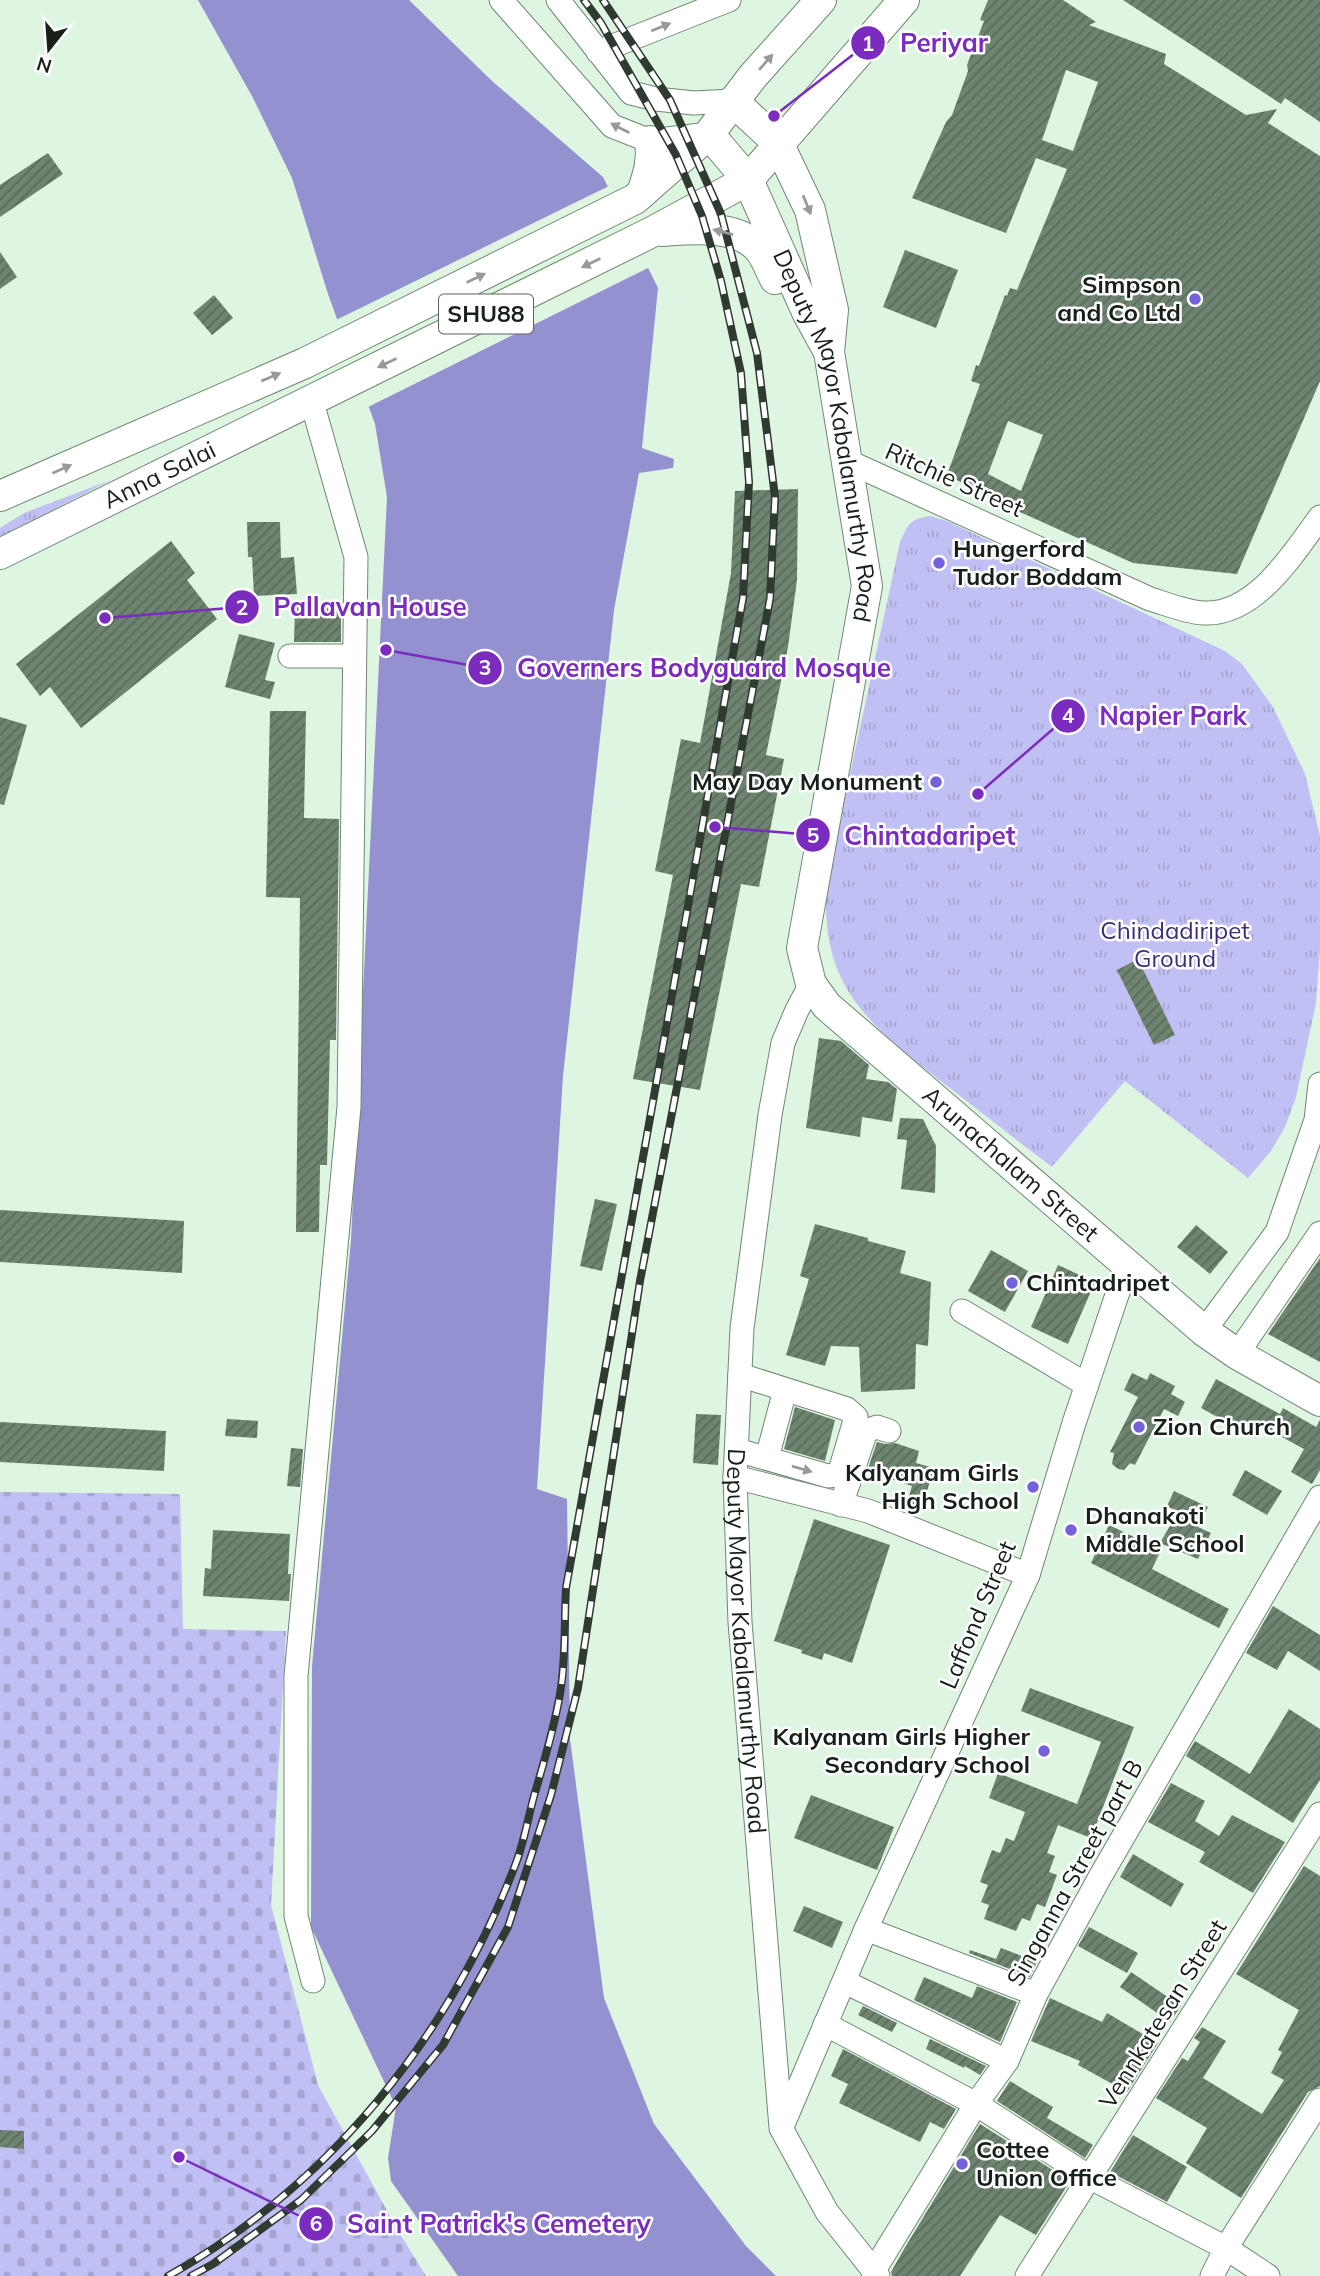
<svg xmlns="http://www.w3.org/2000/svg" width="1320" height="2276" font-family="Mulish,sans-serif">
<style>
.grass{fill:url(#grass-tufts)}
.cemetery{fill:url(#cemetery-stones)}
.water{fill:#9491d0}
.pier{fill:#def6e1}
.building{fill:url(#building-hatch);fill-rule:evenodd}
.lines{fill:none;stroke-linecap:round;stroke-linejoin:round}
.minor-casing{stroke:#708673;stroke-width:25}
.major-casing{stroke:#708673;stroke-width:32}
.minor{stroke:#fff;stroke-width:23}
.major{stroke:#fff;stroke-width:30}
.rail-casing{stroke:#2f3a31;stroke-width:8}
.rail{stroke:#fff;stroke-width:5;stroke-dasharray:16;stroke-linecap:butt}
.oneway{fill:#979b98}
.poi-dot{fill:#7462dd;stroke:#fff;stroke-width:2.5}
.labels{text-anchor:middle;stroke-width:5;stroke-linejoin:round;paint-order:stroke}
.shield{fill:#fff;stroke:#5d635e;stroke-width:2}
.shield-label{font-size:23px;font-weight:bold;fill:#172019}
.poi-label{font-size:24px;font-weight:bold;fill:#172019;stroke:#fff;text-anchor:start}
.street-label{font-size:24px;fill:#172019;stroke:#fff}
.park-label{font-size:24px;fill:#3c307b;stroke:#fff}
.leader{fill:none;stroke:#7b2cbf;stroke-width:2.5}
.callout-dot{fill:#7b2cbf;stroke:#fff;stroke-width:2.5}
.mark-label{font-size:21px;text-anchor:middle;font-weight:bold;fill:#fff}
.callout-label{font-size:26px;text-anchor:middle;font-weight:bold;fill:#7b2cbf;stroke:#fff;stroke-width:5;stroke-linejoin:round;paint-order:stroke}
</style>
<defs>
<pattern id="grass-tufts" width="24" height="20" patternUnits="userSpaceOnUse" patternTransform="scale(1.75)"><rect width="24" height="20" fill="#c1c0f4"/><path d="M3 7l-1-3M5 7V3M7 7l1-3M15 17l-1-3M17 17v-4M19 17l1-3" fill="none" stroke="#a5a5d1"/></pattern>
<pattern id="cemetery-stones" width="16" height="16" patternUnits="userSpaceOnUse" patternTransform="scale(1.75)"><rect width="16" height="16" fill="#c1c0f4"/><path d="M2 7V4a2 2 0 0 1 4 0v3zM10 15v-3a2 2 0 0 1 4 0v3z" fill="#a5a5d1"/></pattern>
<pattern id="building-hatch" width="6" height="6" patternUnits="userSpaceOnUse" patternTransform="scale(1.75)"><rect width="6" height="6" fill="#6e8370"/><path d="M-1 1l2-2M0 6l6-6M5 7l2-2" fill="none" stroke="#596b5b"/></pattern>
</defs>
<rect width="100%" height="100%" fill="#def6e1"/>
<g class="grass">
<polygon points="111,480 0,537 0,528 24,513"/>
<path d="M930,516L947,521L1225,651L1242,664L1273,707L1305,774L1320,836V949L1316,1003L1296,1097L1285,1127L1271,1151L1248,1178L1125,1081L1052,1167C1019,1142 987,1117 955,1092C915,1061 865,1026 842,980C827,950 824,914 827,881L900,542C908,524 910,519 930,516Z"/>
</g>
<polygon class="cemetery" points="0,1492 180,1494 183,1629 286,1631 271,1905 318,2085 397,2229 426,2276 0,2276"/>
<polygon class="water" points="198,0 409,0 492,81 603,177 658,288 642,448 674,459 673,468 639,473 614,610 563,1076 537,1489 567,1499 570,1739 604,1998 654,2124 746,2246 776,2276 458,2276 391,2181 388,2158 396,2107 311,1927 312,1666 351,1240 387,497 375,424 328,294 292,178 252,96"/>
<polygon class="pier" points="611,185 652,266 366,408 334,321"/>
<g class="building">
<path d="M988,0H1063L1096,22L1089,25L1166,54L1164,64L1246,115L1277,109L1268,123L1320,156V381L1237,574L1133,563L1013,509L947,475L980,384L971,381L976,365L979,366L1005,295L1007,296L1010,288L1017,290L1067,169L1036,158L1006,233L912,198L946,122L952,115L968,71L967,65L984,21L980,20ZM1066,70L1098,82L1073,151L1042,140ZM1008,421L1043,435L1021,491L988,474Z"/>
<polygon points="1123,0 1320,0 1320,122 1285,98 1281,104"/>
<polygon points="48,153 63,174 0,217 0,185"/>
<polygon points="905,250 958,270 936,328 883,307"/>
<polygon points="0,252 17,277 0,289"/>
<polygon points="214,295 233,318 212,335 193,313"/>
<polygon points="798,489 797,580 788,647 766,755 784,759 759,887 741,884 700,1090 633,1079 673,875 655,871 681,739 700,743 731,573 735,491"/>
<polygon points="247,522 280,522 281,558 294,557 297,594 254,596 252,557 248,557"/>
<polygon points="171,541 195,573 187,580 217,619 81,728 50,687 40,696 16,664"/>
<polygon points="295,607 341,609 341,642 294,642"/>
<polygon points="239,634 275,643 265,680 275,682 270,699 225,687"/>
<polygon points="270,711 306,711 304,818 339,819 336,1040 330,1040 327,1165 320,1165 319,1232 296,1232 300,898 266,897"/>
<polygon points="0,717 27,725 4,805 0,804"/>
<polygon points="1138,959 1175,1035 1154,1045 1117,970"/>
<polygon points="819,1038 841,1041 869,1065 866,1079 888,1082 897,1089 892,1122 862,1117 860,1137 806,1128"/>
<polygon points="900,1118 923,1119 936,1146 935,1193 901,1189 907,1140 897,1139"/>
<polygon points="595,1199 617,1204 602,1271 580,1266"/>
<polygon points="0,1210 184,1221 182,1273 0,1262"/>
<polygon points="815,1224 868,1238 868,1241 906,1251 900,1273 931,1282 928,1346 916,1344 915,1389 861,1392 859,1347 831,1346 825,1366 786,1355 809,1279 800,1276"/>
<polygon points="1196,1225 1228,1252 1210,1274 1177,1247"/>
<polygon points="991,1250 1028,1271 1005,1312 968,1291"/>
<polygon points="1320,1258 1320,1362 1268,1334"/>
<polygon points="1058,1265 1095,1282 1068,1344 1031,1327"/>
<polygon points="1132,1373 1147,1380 1150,1373 1175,1386 1171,1394 1185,1402 1178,1416 1164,1409 1135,1465 1130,1463 1124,1470 1118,1469 1112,1464 1114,1453 1110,1452 1138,1397 1124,1390"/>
<polygon points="1216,1379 1280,1414 1283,1408 1316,1427 1320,1420 1320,1470 1312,1484 1291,1472 1304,1449 1262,1426 1256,1438 1201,1408"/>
<polygon points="795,1407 835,1420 825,1461 784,1449"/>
<polygon points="696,1414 721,1415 718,1465 693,1463"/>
<polygon points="227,1419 258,1421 257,1438 225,1436"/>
<polygon points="0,1422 166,1431 164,1471 0,1462"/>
<polygon points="877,1442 885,1444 895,1443 919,1451 916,1463 934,1468 921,1511 906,1506 912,1486 867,1471"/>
<polygon points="291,1448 303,1449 300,1487 287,1486"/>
<polygon points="1245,1470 1282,1491 1267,1515 1232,1495"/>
<polygon points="1174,1491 1208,1507 1198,1527 1211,1533 1198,1559 1160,1543 1178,1512 1167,1506"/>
<polygon points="814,1519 890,1545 852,1663 824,1653 822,1660 801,1653 802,1650 774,1641"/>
<polygon points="1109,1525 1161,1550 1152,1569 1229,1609 1219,1628 1091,1563"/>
<polygon points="213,1530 290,1534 288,1574 291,1574 289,1601 203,1596 205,1568 211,1569"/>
<polygon points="1273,1606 1320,1635 1320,1671 1288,1651 1277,1670 1246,1653"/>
<polygon points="1030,1688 1134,1727 1091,1838 1058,1825 1047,1853 1055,1856 1049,1872 1057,1875 1045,1907 1037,1904 1030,1921 1022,1918 1016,1931 984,1919 989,1905 981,1902 988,1885 980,1882 992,1850 1000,1853 1006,1838 1014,1841 1025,1812 989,1798 998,1773 1077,1804 1101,1742 1021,1711"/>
<polygon points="1289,1709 1320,1729 1320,1780 1293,1823 1186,1756 1195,1741 1250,1774"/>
<polygon points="1171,1783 1205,1801 1195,1821 1219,1836 1232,1815 1285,1842 1253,1893 1199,1862 1205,1852 1148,1822"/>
<polygon points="811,1795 894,1827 877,1870 794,1838"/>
<polygon points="1133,1854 1184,1884 1171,1907 1120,1877"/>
<polygon points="1304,1866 1320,1876 1320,2086 1308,2092 1241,2198 1186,2163 1207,2128 1156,2098 1182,2058 1188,2061 1200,2042 1194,2038 1202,2027 1226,2041 1203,2078 1262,2114 1284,2080 1271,2073 1282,2052 1278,2050 1299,2010 1236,1974"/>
<polygon points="804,1906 843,1922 832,1948 793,1931"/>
<polygon points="1089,1927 1138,1953 1127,1973 1078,1946"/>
<polygon points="1001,1948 1037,1962 1030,1977 969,1953 970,1950 996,1959"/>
<polygon points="1131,1972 1181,2006 1170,2022 1120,1987"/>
<polygon points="924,1977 972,1998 977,1986 1017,2002 1000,2042 914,2000"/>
<polygon points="1050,1998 1102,2022 1107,2013 1158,2043 1127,2092 1078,2065 1080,2061 1031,2041"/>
<polygon points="863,2006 897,2023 892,2032 858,2015"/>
<polygon points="930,2039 986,2066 980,2075 965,2066 964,2068 926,2049"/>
<polygon points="843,2049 956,2109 944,2129 930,2122 920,2142 839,2103 848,2084 831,2076"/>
<polygon points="1010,2081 1053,2107 1047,2118 1093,2145 1085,2158 997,2101"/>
<polygon points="980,2124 1070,2181 1036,2235 1000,2215 960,2276 892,2276 891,2272 904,2249"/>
<polygon points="0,2130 24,2131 24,2149 0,2147"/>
<polygon points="1133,2135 1187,2167 1167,2202 1110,2172"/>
</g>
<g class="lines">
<g class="minor-casing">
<g id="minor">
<polyline points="501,0 612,126 650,141 709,134"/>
<polyline points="558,0 631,93 656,99 694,103 733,101"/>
<polyline points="598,52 729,0"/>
<polyline points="311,399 356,557 349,1107 296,1676 296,1916 313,1981"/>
<path d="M847,461L1150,599C1167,604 1186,612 1203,613C1255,616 1293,554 1320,517"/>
<polyline points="290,656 354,656"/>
<path id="s1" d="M811,984L797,1010L783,1043L770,1115L742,1328L735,1477L740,1622L781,2128L827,2212L878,2276"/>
<polyline points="962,1311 1087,1385"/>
<polyline points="1204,1331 1277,1232 1316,1120 1320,1084"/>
<polyline points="1237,1354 1320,1233"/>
<polyline points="737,1450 828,1476 836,1475 840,1471 856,1417 847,1409 740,1375"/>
<polyline points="767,1458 785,1390"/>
<polyline points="735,1477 868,1511 1028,1575"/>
<polyline points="841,1505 866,1431 877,1427 889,1431"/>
<polyline points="866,1929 1036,1994"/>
<polyline points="845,1982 1007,2061"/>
<polyline points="825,2024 976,2104 1091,2178 1226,2248 1268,2276"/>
<polyline points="784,2122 866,1929 1028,1575 1074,1423 1127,1265"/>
<polyline points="873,2272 976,2104 1007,2061 1036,1994 1100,1877 1320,1497"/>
<polyline points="1027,2276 1320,1814"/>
<polyline points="1212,2276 1226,2248 1320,2100"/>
</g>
</g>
<g class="major-casing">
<g id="major">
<polyline points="733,101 778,143 810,210 833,310 829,352"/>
<path id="s2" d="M709,134L748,180L807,312L829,352L867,586L802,948L811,984L827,1006L1204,1331L1237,1354L1320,1401"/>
<path d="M642,193C648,175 653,161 650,141"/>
<path d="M663,231C691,229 738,224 759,249C766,257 770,270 775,279"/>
<polyline points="0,496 305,363 635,199 709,134 753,76 821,0"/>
<path id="s3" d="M0,554L652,232L748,180L904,0"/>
</g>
</g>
<use href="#minor" class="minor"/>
<use href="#major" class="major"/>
<g class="rail-casing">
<g id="rail">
<path d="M168,2276C330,2185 450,2036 516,1863C524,1842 528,1818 534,1796C544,1762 554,1729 560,1694C566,1660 564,1623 566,1588L743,598L749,482L741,373L721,281L702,216L676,155L601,23L584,0"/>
<polyline points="191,2276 213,2264 301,2200 372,2131 443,2045 508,1927 551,1795 578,1688 640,1281 770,599 775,497 757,353 721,214 670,100 603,0"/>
</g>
</g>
<use href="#rail" class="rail"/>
</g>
<defs><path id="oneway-solid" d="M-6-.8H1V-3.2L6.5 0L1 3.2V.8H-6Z" transform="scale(1.75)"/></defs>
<g class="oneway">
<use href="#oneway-solid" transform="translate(661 27) rotate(-22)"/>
<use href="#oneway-solid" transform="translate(766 62) rotate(-49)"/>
<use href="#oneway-solid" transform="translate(620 128) rotate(-153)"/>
<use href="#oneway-solid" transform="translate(807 205) rotate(68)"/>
<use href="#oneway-solid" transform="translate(723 232) rotate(-166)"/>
<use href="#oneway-solid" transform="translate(591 263) rotate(154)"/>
<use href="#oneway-solid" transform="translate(476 278) rotate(-26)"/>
<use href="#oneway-solid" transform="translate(387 363) rotate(154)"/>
<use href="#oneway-solid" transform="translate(271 377) rotate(-23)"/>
<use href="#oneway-solid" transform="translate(62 469) rotate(-24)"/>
<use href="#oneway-solid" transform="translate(802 1469) rotate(16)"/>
</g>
<g class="poi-dot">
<circle cx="1195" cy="299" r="7"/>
<circle cx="939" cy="563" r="7"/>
<circle cx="936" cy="782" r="7"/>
<circle cx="1012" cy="1283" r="7"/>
<circle cx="1139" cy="1427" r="7"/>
<circle cx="1033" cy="1487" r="7"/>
<circle cx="1071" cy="1530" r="7"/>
<circle cx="1044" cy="1751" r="7"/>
<circle cx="962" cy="2164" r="7"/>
</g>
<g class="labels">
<rect class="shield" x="439" y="294.5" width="94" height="39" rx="5"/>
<g class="shield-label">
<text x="486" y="322">SHU88</text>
</g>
<g class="poi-label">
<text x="1181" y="293" text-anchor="end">Simpson<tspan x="1181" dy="28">and Co Ltd</tspan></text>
<text x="953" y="557">Hungerford<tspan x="953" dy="28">Tudor Boddam</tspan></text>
<text x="922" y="790" text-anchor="end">May Day Monument</text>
<text x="1026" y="1291">Chintadripet</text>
<text x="1153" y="1435">Zion Church</text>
<text x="1019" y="1481" text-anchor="end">Kalyanam Girls<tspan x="1019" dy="28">High School</tspan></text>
<text x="1085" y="1524">Dhanakoti<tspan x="1085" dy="28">Middle School</tspan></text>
<text x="1030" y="1745" text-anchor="end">Kalyanam Girls Higher<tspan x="1030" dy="28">Secondary School</tspan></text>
<text x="976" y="2158">Cottee<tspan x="976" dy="28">Union Office</tspan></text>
</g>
<g class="street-label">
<text dy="8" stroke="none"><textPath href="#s2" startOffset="331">Deputy Mayor Kabalamurthy Road</textPath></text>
<text dy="8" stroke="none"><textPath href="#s3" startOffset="178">Anna Salai</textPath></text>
<text transform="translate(954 480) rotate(24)" y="8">Ritchie Street</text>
<text dy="8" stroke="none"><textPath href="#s2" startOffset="1162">Arunachalam Street</textPath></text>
<text transform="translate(978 1615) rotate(-67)" y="8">Laffond Street</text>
<text dy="8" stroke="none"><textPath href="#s1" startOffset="667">Deputy Mayor Kabalamurthy Road</textPath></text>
<text transform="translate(1075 1873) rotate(-61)" y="8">Singanna Street part B</text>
<text transform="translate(1163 2014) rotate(-58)" y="8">Vennkatesan Street</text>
</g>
<g class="park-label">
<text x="1175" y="939">Chindadiripet<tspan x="1175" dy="28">Ground</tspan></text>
</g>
</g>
<path class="leader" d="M774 116L868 43M105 618L242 607M386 650L485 668M978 794L1068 716M715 827L813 835M179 2157L316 2224"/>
<g class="callout-dot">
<circle cx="774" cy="116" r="7"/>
<circle cx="105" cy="618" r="7"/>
<circle cx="386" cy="650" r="7"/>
<circle cx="978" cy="794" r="7"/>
<circle cx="715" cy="827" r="7"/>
<circle cx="179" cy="2157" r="7"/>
<circle cx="868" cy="43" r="18"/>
<circle cx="242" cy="607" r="18"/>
<circle cx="485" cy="668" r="18"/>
<circle cx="1068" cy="716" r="18"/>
<circle cx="813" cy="835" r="18"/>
<circle cx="316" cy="2224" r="18"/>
</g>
<g class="mark-label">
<text x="868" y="51">1</text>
<text x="242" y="615">2</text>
<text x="485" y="675">3</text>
<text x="1068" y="723">4</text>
<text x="813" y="843">5</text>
<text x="316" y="2231">6</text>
</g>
<g class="callout-label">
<text x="944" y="52">Periyar</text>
<text x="370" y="616">Pallavan House</text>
<text x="704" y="677">Governers Bodyguard Mosque</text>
<text x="1173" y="725">Napier Park</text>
<text x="930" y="845">Chintadaripet</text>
<text x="499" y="2233">Saint Patrick's Cemetery</text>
</g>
<g transform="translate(49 49) rotate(197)" stroke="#ffffff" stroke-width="5" paint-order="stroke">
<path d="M0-5L12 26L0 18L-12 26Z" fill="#172019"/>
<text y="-10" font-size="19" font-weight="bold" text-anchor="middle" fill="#172019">N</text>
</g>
</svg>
